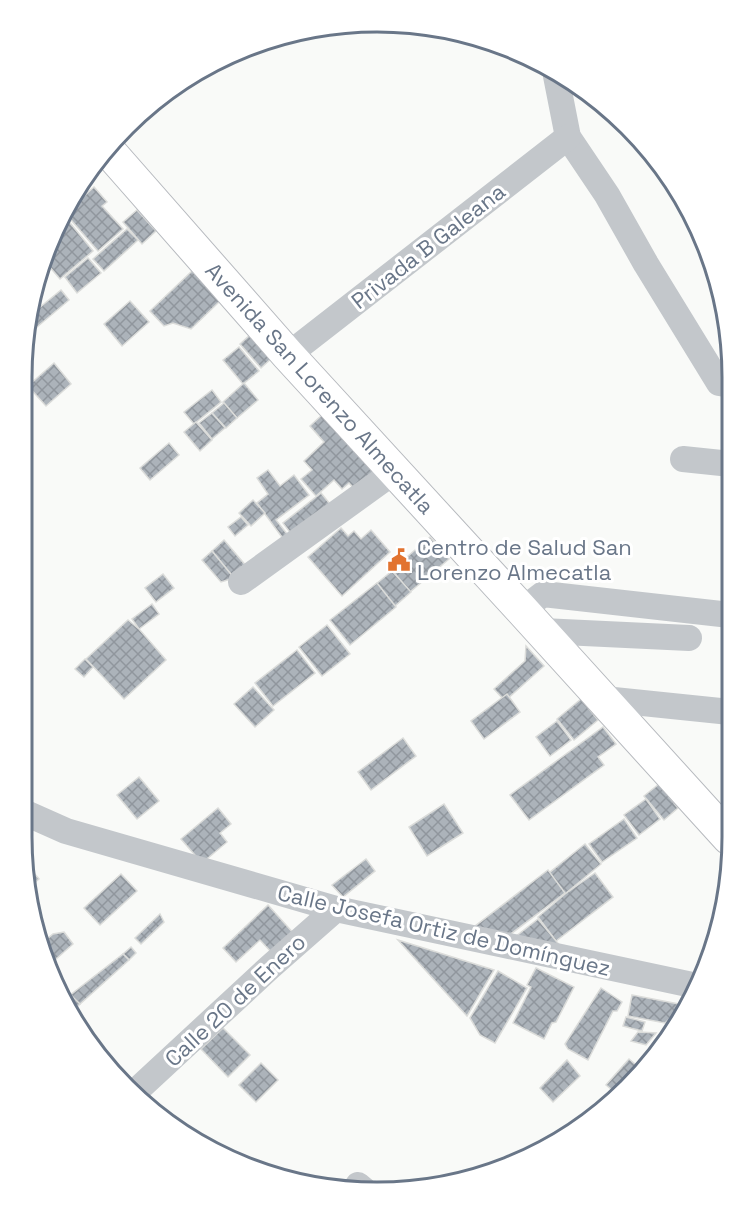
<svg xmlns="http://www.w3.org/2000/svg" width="753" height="1213" font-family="'Space Grotesk',sans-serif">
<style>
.building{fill:url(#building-cross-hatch);stroke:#dbdcda;stroke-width:1.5}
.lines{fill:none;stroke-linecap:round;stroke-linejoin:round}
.major-casing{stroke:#b7babf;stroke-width:35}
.minor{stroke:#c3c7cb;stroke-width:26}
.major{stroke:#fff;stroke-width:33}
.labels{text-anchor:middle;stroke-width:6;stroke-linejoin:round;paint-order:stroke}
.street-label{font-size:22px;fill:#697688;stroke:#fff}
.poi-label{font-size:22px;fill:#697688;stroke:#fff;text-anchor:start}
.rim{fill:none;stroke:#697688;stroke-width:3}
</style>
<defs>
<pattern id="building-cross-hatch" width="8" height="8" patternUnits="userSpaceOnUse" patternTransform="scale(1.5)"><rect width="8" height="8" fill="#acb3ba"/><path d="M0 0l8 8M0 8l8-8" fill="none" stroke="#90969d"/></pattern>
</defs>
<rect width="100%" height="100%" fill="#f9faf8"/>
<g class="building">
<polygon points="94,187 107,202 102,206 123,229 98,251 65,213"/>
<polygon points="137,210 156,231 142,244 123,222"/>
<polygon points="66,218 93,251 60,279 43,259 48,240 56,227"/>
<polygon points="127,229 138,240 104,271 93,259"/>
<polygon points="88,258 101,273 77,293 65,277"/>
<polygon points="192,271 220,301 191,329 173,323 164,326 150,311"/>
<polygon points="61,290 69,300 24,338 24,330 27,318"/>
<polygon points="130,301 149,322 122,346 104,324"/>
<polygon points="252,333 273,357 261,368 240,344"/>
<polygon points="239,347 259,371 243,384 223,360"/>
<polygon points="54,363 71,384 46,406 28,386"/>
<polygon points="244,383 258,400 237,418 223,402"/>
<polygon points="212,390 221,402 194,424 184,412"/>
<polygon points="224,403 237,418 226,428 212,413"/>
<polygon points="212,413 225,428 212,439 199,423"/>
<polygon points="322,415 377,476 358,493 349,483 342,489 334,480 316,496 301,479 312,470 304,461 324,442 310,426"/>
<polygon points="196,422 212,440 200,451 184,432"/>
<polygon points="169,443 179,455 150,480 140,468"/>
<polygon points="268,470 280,486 294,475 309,495 276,520 291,539 287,544 257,503 268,494 257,478"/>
<polygon points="321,493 334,509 295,539 283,523"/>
<polygon points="253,500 265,513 251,526 239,513"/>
<polygon points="241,517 248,525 235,536 228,527"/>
<polygon points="341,528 348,536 354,531 361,539 371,530 390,552 342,596 308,557"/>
<polygon points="430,537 449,559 410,592 392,570"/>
<polygon points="224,540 247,567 234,578 212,551"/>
<polygon points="212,551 234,578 221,582 202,560"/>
<polygon points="392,571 411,592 395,606 376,584"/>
<polygon points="163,574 174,588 156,602 145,588"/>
<polygon points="377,583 396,607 350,645 330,620"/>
<polygon points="152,604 159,614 139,629 132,619"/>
<polygon points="128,620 139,629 166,660 124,699 86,659"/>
<polygon points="327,625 350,654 322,676 299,647"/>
<polygon points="526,646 544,666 505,701 494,689 525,661"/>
<polygon points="297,650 315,673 273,706 255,683"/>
<polygon points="85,659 93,667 84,677 75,669"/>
<polygon points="253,687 274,710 255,727 234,704"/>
<polygon points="507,694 520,712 484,739 471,721"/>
<polygon points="581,699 598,720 574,740 557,719"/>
<polygon points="557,721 571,740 550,756 536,737"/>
<polygon points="603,727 616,744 598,757 604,765 529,820 510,795"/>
<polygon points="403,738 416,756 371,790 358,772"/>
<polygon points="139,777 159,801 137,819 117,795"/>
<polygon points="659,784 678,808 664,820 644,796"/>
<polygon points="646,799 660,819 639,835 624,815"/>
<polygon points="444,804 463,833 427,856 409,827"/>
<polygon points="218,808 231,824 220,833 227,842 202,863 181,839"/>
<polygon points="624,819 637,838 602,862 589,844"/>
<polygon points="585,844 601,864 565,894 549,873"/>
<polygon points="366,859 375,871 343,897 332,885"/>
<polygon points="26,864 39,879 29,887"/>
<polygon points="548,870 565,893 500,942 466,933"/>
<polygon points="595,873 613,897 556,941 538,917 565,894"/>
<polygon points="121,874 137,891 100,925 84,908"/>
<polygon points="268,905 295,935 274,955 260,940 236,962 223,948"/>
<polygon points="160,914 164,922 141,944 135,938"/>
<polygon points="538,919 561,947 510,941"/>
<polygon points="64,932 73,944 48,966 39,946 53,934"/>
<polygon points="398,940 494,970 467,1016"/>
<polygon points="131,947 136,953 129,960 123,954"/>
<polygon points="123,954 129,960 80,1004 69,996"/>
<polygon points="536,968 574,987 556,1022 552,1023 544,1039 513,1023 531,987 527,985"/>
<polygon points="498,971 527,988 495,1043 480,1035 470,1018"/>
<polygon points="601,988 622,1002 617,1011 613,1011 588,1060 568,1049 565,1044"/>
<polygon points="65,989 80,1004 71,1013 61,993"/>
<polygon points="632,995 684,1005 665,1023 628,1016"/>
<polygon points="626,1017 645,1022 642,1031 623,1026"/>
<polygon points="223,1028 250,1055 228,1077 201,1049"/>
<polygon points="638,1032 656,1033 646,1045 631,1041"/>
<polygon points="106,1050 125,1074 121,1077 100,1055"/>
<polygon points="629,1059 641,1069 616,1093 606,1085"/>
<polygon points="567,1060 580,1076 553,1102 540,1088"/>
<polygon points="261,1063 278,1080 256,1102 239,1085"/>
</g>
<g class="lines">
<g class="major-casing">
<polyline id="major" points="107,149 288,355 522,610 729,838"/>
</g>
<g class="minor">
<polyline points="556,76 568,137 607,195 646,264 719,383 731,385"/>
<polyline points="288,355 568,137"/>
<polyline points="683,459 731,464"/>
<polyline points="241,582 395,471"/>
<polyline points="522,610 543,594 730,615"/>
<polyline points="542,631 689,638"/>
<polyline points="604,699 730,712"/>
<polyline points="21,811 66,831 336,909 697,986"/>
<polyline points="135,1092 270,967 336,909"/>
<polyline points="358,1185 364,1190"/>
</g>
<use href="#major" class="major"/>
</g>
<defs>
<g id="civic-bare" transform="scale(1.8)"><path d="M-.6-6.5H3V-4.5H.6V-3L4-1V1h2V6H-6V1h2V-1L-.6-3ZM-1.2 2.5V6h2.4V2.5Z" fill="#e2732f" stroke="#fff" stroke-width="2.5" paint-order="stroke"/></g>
</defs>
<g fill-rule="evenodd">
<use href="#civic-bare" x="399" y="560"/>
</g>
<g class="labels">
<g class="street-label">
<text transform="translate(428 246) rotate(-38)" y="8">Privada B Galeana</text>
<text transform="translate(320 388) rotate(48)" y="8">Avenida San Lorenzo Almecatla</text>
<text transform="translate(444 930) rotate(13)" y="8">Calle Josefa Ortiz de Domínguez</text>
<text transform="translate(235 1000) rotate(-43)" y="8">Calle 20 de Enero</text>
</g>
<g class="poi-label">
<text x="417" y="555">Centro de Salud San<tspan x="417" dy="25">Lorenzo Almecatla</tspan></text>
</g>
</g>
<path d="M0 0H753V1213H0ZM377 32H377A345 345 0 0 1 722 377V837A345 345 0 0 1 377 1182H377A345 345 0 0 1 32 837V377A345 345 0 0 1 377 32Z" fill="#fff" fill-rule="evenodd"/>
<path class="rim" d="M377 32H377A345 345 0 0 1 722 377V837A345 345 0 0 1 377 1182H377A345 345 0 0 1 32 837V377A345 345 0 0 1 377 32Z"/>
</svg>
